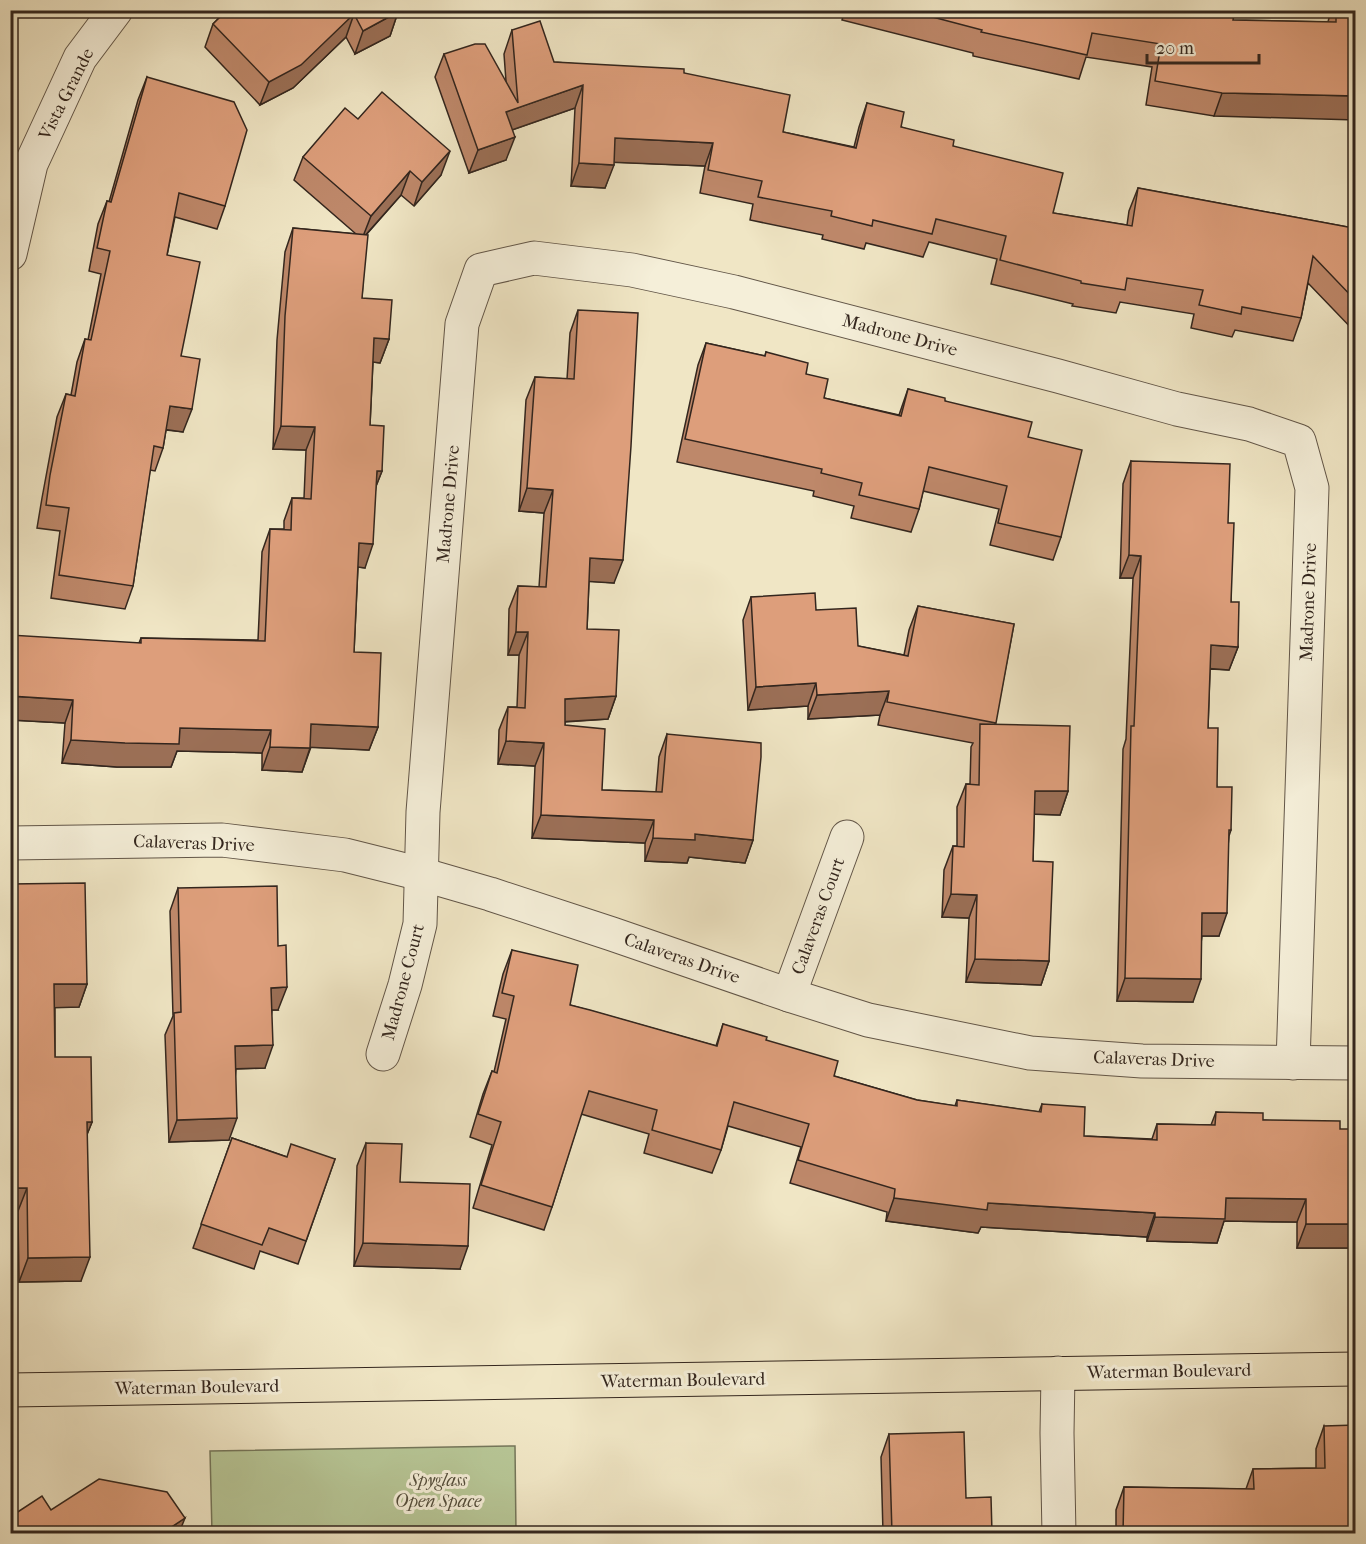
<svg xmlns="http://www.w3.org/2000/svg" width="1366" height="1544" font-family="'IM FELL French Canon',serif">
<style>
.green{fill:#b7c696;stroke:#75765a;stroke-width:1.5}
.lines{fill:none;stroke-linecap:round;stroke-linejoin:round}
.minor-casing{stroke:#625648;stroke-width:35}
.major-casing{stroke:#33261e;stroke-width:35}
.minor{stroke:#f5efd9;stroke-width:33}
.major{stroke:#f0e6c5;stroke-width:33}
.wall{fill:#be886a;stroke:#33261e;stroke-width:1.5}
.shaded-wall{fill:#9b6f56;stroke:#33261e;stroke-width:1.5}
.building{fill:#dd9e7b;stroke:#33261e;stroke-width:1.5}
.labels{text-anchor:middle;stroke-width:6;stroke-linejoin:round;paint-order:stroke}
.street-label{font-size:18px;fill:#33261e;stroke:#f5efd9}
.park-label{font-size:18px;font-style:italic;fill:#544e3c;stroke:#f5efd9}
</style>
<rect width="100%" height="100%" fill="#f0e6c5"/>
<filter id="stains"><feTurbulence type="fractalNoise" baseFrequency=".00333" numOctaves="4"/><feColorMatrix values="0 0 0 0 .2 0 0 0 0 .09 0 0 0 0 .02 0 0 0 .5 -.17"/></filter>
<radialGradient id="worn" r=".72"><stop offset=".6" stop-color="#630" stop-opacity="0"/><stop offset="1" stop-color="#630" stop-opacity=".3"/></radialGradient>
<polygon class="green" points="515,1446 516,1533 212,1533 210,1451"/>
<g class="lines">
<g class="minor-casing">
<g id="minor">
<polyline points="10,254 31,164 80,58 116,10"/>
<polyline points="10,843 222,840 345,855 421,874 490,894 612,934 789,995 868,1020 1030,1053 1142,1061 1356,1063"/>
<polyline points="789,995 847,837"/>
<polyline points="383,1054 405,985 420,924 423,812 462,324 481,270 534,258 632,270 734,292 1058,376 1177,409 1249,424 1299,441 1312,488 1293,1063"/>
<polyline points="1058,1373 1057,1433 1059,1534"/>
</g>
</g>
<g class="major-casing">
<polyline id="major" points="10,1390 1356,1369"/>
</g>
<use href="#minor" class="minor"/>
<use href="#major" class="major"/>
</g>
<g class="wall">
<polygon points="227,10 398,12 390,36 355,54 346,37 293,88 260,105 205,47 213,24"/>
<polygon points="845,10 1235,10 1233,20 1328,22 1331,10 1356,10 1214,116 1146,105 1152,67 1086,57 1079,79 973,56 973,53 842,20"/>
<polygon points="512,30 554,62 684,73 783,132 854,147 859,127 867,103 901,127 953,146 1053,213 1127,225 1129,211 1138,188 1353,228 1356,226 1356,333 1308,283 1301,318 1293,341 1235,330 1232,337 1191,328 1194,314 1120,302 1116,313 1072,306 1073,304 991,284 997,259 929,242 923,257 866,243 864,249 822,239 823,235 750,220 753,204 700,193 705,166 614,162 605,188 571,186 575,108 512,130 506,160 469,173 435,77 444,54 506,81 504,54"/>
<polygon points="147,77 225,206 217,229 175,217 167,255 181,356 183,432 166,430 163,448 155,471 150,470 133,586 125,609 51,598 60,531 37,528 42,498 57,417 66,394 71,395 77,362 85,339 88,340 101,274 89,271 98,224 107,201 109,202 138,100"/>
<polygon points="358,119 441,175 414,206 401,195 366,235 362,298 389,339 380,363 373,362 370,425 382,471 376,486 365,568 358,567 354,652 378,727 369,750 311,747 302,772 262,770 262,753 177,751 171,767 117,767 62,763 65,723 10,720 139,643 141,638 258,640 262,552 270,529 284,529 284,521 292,498 304,498 306,450 273,449 277,340 285,252 293,228 356,234 294,180 303,157"/>
<polygon points="578,310 614,583 589,581 587,629 616,696 608,719 565,722 565,725 602,790 656,792 659,757 667,734 753,840 745,863 689,857 687,863 645,861 645,843 532,838 535,766 498,764 499,730 508,707 517,707 519,655 508,655 509,609 518,586 539,587 544,513 519,511 526,400 535,377 567,379 570,333"/>
<polygon points="706,343 765,356 766,352 806,374 824,398 899,415 908,389 945,401 1028,437 1061,537 1053,560 990,545 999,509 923,491 919,509 911,532 851,518 854,506 813,496 814,491 677,462 698,365"/>
<polygon points="1131,461 1228,523 1231,602 1238,647 1229,670 1210,669 1208,728 1217,787 1231,830 1229,836 1219,936 1202,936 1193,1002 1117,1001 1123,749 1126,739 1133,578 1120,578 1123,484"/>
<polygon points="751,597 816,610 858,646 904,655 909,630 918,606 1014,624 995,724 1068,791 1060,815 1034,814 1033,861 1049,961 1041,985 966,982 969,918 942,917 944,870 953,846 957,846 957,807 966,784 970,784 971,747 973,743 878,725 880,715 808,719 808,706 748,710 743,620"/>
<polygon points="10,884 87,984 79,1007 55,1007 55,1057 92,1122 87,1134 81,1281 19,1282 18,1211 10,1212"/>
<polygon points="178,888 278,1010 272,1010 265,1068 236,1069 229,1140 169,1142 165,1035 173,1016 170,911"/>
<polygon points="512,950 570,1005 716,1046 723,1024 766,1040 834,1076 917,1100 955,1106 957,1100 1039,1112 1042,1104 1084,1136 1152,1139 1157,1124 1211,1125 1216,1112 1263,1120 1340,1129 1356,1248 1297,1248 1297,1222 1224,1221 1217,1243 1147,1241 1147,1237 981,1227 978,1233 886,1221 887,1212 790,1183 801,1147 728,1126 721,1150 712,1173 644,1153 649,1134 581,1114 552,1207 544,1230 473,1208 492,1145 470,1137 483,1094 492,1071 494,1072 506,1019 493,1016 503,974"/>
<polygon points="232,1138 287,1157 335,1159 298,1264 260,1251 254,1269 193,1248"/>
<polygon points="366,1143 400,1182 460,1269 354,1266 357,1166"/>
<polygon points="1324,1426 1356,1533 1116,1533 1116,1510 1124,1487 1246,1489 1253,1469 1316,1468 1316,1449"/>
<polygon points="889,1434 966,1498 992,1533 883,1533 881,1457"/>
<polygon points="51,1510 179,1533 10,1533 10,1517"/>
</g>
<g class="shaded-wall">
<polygon points="398,12 390,36 355,54 363,31"/>
<polygon points="354,14 346,37 293,88 260,105 269,82"/>
<polygon points="583,85 575,108 497,135 506,112"/>
<polygon points="1222,93 1356,96 1356,120 1214,116"/>
<polygon points="515,137 506,160 469,173 478,150"/>
<polygon points="615,138 713,143 705,166 606,162"/>
<polygon points="450,151 441,175 414,206 422,182"/>
<polygon points="579,163 614,165 605,188 571,186"/>
<polygon points="410,171 401,195 362,239 371,216"/>
<polygon points="374,338 389,339 380,363 365,361"/>
<polygon points="170,406 192,409 183,432 162,429"/>
<polygon points="281,426 315,427 306,450 273,449"/>
<polygon points="377,471 382,471 373,494"/>
<polygon points="527,488 553,490 544,513 519,511"/>
<polygon points="359,543 373,544 365,568 350,566"/>
<polygon points="1129,555 1141,556 1133,578 1120,578"/>
<polygon points="590,558 623,560 614,583 581,581"/>
<polygon points="516,632 528,632 519,655 508,655"/>
<polygon points="1211,645 1238,647 1229,670 1203,668"/>
<polygon points="816,683 808,706 748,710 756,687"/>
<polygon points="889,691 880,715 808,719 817,695"/>
<polygon points="10,696 73,700 65,723 10,720"/>
<polygon points="616,696 608,719 557,722 565,699"/>
<polygon points="311,724 378,727 369,750 303,747"/>
<polygon points="180,728 271,730 262,753 177,751 171,767 117,767 62,763 71,740"/>
<polygon points="506,741 544,743 535,766 498,764"/>
<polygon points="270,747 310,748 302,772 262,770"/>
<polygon points="1035,791 1068,791 1060,815 1027,814"/>
<polygon points="541,815 654,820 645,843 532,838"/>
<polygon points="695,834 753,840 745,863 689,857 687,863 645,861 653,838"/>
<polygon points="951,894 977,895 969,918 942,917"/>
<polygon points="1202,913 1227,913 1219,936 1193,936"/>
<polygon points="975,959 1049,961 1041,985 966,982"/>
<polygon points="1125,978 1201,979 1193,1002 1117,1001"/>
<polygon points="54,984 87,984 79,1007 46,1008"/>
<polygon points="287,987 278,1010 263,1010 271,988"/>
<polygon points="273,1045 265,1068 227,1069 235,1046"/>
<polygon points="237,1118 229,1140 169,1142 177,1120"/>
<polygon points="87,1122 92,1122 83,1145"/>
<polygon points="10,1188 27,1188 18,1211 10,1212"/>
<polygon points="894,1198 988,1203 1155,1213 1147,1237 981,1227 978,1233 886,1221"/>
<polygon points="1226,1198 1306,1199 1297,1222 1224,1221 1217,1243 1147,1241 1155,1217"/>
<polygon points="1306,1224 1356,1224 1356,1248 1297,1248"/>
<polygon points="363,1243 468,1246 460,1269 354,1266"/>
<polygon points="90,1257 81,1281 19,1282 28,1258"/>
<polygon points="185,1518 179,1533 165,1533 167,1530"/>
</g>
<g class="building">
<polygon points="227,10 397,10 398,12 363,31 354,14 301,65 269,82 213,24"/>
<polygon points="906,10 1235,10 1233,20 1336,22 1336,10 1356,10 1356,96 1222,93 1155,81 1161,44 1092,33 1087,55 981,32 982,30"/>
<polygon points="540,21 554,62 684,69 684,73 790,95 783,132 856,148 867,103 904,112 901,127 954,140 953,146 1063,173 1053,213 1132,226 1138,188 1353,228 1356,226 1356,301 1313,256 1301,318 1242,307 1241,314 1199,305 1203,290 1127,278 1125,290 1081,283 1081,281 1000,260 1006,236 936,219 932,234 873,220 872,226 831,216 832,211 758,197 762,181 708,170 713,143 615,138 614,165 579,163 583,85 506,112 515,137 478,150 444,54 475,44 485,44 518,103 512,30"/>
<polygon points="147,77 234,102 247,130 225,206 179,193 167,255 200,262 181,356 200,359 192,409 170,406 163,448 154,446 133,586 59,575 69,508 46,505 50,475 66,394 75,396 85,339 91,340 110,251 97,248 107,201 111,202"/>
<polygon points="382,92 450,151 422,182 410,171 371,216 303,157 345,108 358,119"/>
<polygon points="293,228 368,235 362,298 392,300 389,339 374,338 370,425 384,426 382,471 377,471 373,544 359,543 354,652 381,653 378,727 311,724 310,748 270,747 271,730 180,728 179,744 125,743 71,740 73,700 10,696 10,635 141,643 141,638 265,641 270,529 291,530 292,498 311,499 315,427 281,426 285,316"/>
<polygon points="578,310 638,313 631,446 623,560 590,558 587,629 619,630 616,696 565,699 565,725 605,729 602,790 662,792 667,734 761,743 761,757 753,840 695,834 695,840 653,838 654,820 541,815 544,743 506,741 508,707 525,708 528,632 516,632 518,586 546,587 553,490 527,488 535,377 574,379"/>
<polygon points="706,343 765,356 766,352 808,363 806,374 828,379 824,398 901,416 908,389 945,398 945,401 1032,422 1028,437 1082,450 1061,537 998,523 1007,486 929,467 919,509 859,495 862,483 821,473 822,469 685,439"/>
<polygon points="1131,461 1230,464 1228,523 1234,523 1231,602 1239,602 1238,647 1211,645 1208,728 1218,728 1217,787 1232,787 1231,830 1229,830 1227,913 1202,913 1201,979 1125,978 1131,726 1134,726 1141,556 1129,555"/>
<polygon points="815,593 816,610 856,608 858,646 908,656 918,606 1014,624 996,723 887,702 889,691 817,695 816,683 756,687 751,597"/>
<polygon points="980,724 1070,726 1068,791 1035,791 1033,861 1053,862 1049,961 975,959 977,895 951,894 953,846 964,847 966,784 979,785"/>
<polygon points="85,883 87,984 54,984 55,1057 91,1057 92,1122 87,1122 90,1257 28,1258 27,1188 10,1188 10,884"/>
<polygon points="277,886 278,946 286,945 287,987 271,988 273,1045 235,1046 237,1118 177,1120 174,1013 181,1012 178,888"/>
<polygon points="512,950 578,965 570,1005 590,1010 717,1046 723,1024 767,1037 766,1040 838,1061 834,1076 917,1100 957,1106 957,1100 1041,1112 1042,1104 1085,1107 1084,1136 1157,1140 1157,1124 1215,1125 1216,1112 1263,1113 1263,1120 1340,1121 1340,1129 1356,1129 1356,1224 1306,1224 1306,1199 1226,1198 1225,1219 1155,1217 1155,1213 988,1203 987,1210 894,1198 895,1189 798,1160 809,1124 734,1102 721,1150 652,1130 657,1110 589,1091 552,1207 481,1185 501,1122 478,1114 492,1071 497,1073 514,996 502,993"/>
<polygon points="232,1138 287,1157 291,1144 335,1159 306,1241 269,1228 262,1245 201,1224"/>
<polygon points="366,1143 402,1144 400,1182 470,1184 468,1246 363,1243"/>
<polygon points="1356,1425 1356,1533 1123,1533 1124,1487 1254,1489 1253,1469 1325,1468 1324,1426"/>
<polygon points="964,1432 966,1498 991,1497 992,1533 892,1533 889,1434"/>
<polygon points="99,1479 167,1492 185,1518 167,1530 169,1533 17,1533 10,1523 10,1517 42,1496 51,1510"/>
</g>
<g class="labels">
<g class="street-label">
<text transform="translate(66 94) rotate(-63)" y="6">Vista Grande</text>
<text transform="translate(900 335) rotate(15)" y="6">Madrone Drive</text>
<text transform="translate(448 504) rotate(-85)" y="6">Madrone Drive</text>
<text transform="translate(1308 602) rotate(-88)" y="6">Madrone Drive</text>
<text transform="translate(194 843) rotate(2)" y="6">Calaveras Drive</text>
<text transform="translate(818 916) rotate(-70)" y="6">Calaveras Court</text>
<text transform="translate(682 958) rotate(19)" y="6">Calaveras Drive</text>
<text transform="translate(403 982) rotate(-75)" y="6">Madrone Court</text>
<text transform="translate(1154 1059) rotate(2)" y="6">Calaveras Drive</text>
<text transform="translate(1169 1371) rotate(-1)" y="6">Waterman Boulevard</text>
<text transform="translate(683 1380) rotate(-1)" y="6">Waterman Boulevard</text>
<text transform="translate(197 1387) rotate(-1)" y="6">Waterman Boulevard</text>
</g>
<g class="park-label">
<text x="438" y="1486">Spyglass<tspan x="438" dy="21">Open Space</tspan></text>
</g>
</g>
<rect width="1366" height="1544" fill="none" stroke="#f0e6c5" stroke-width="36"/>
<rect x="12" y="12" width="1342" height="1520" fill="none" stroke="#33261e" stroke-width="3"/>
<rect x="18" y="18" width="1330" height="1508" fill="none" stroke="#33261e" stroke-width="1.5"/>
<path d="M1147 54v9h112v-9" fill="none" stroke="#33261e" stroke-width="3"/>
<text x="1156" y="54" font-size="18" fill="#33261e" stroke="#f5efd9" stroke-width="4.5" paint-order="stroke">20 m</text>
<rect width="100%" height="100%" filter="url(#stains)"/>
<rect width="100%" height="100%" fill="url(#worn)"/>
</svg>
